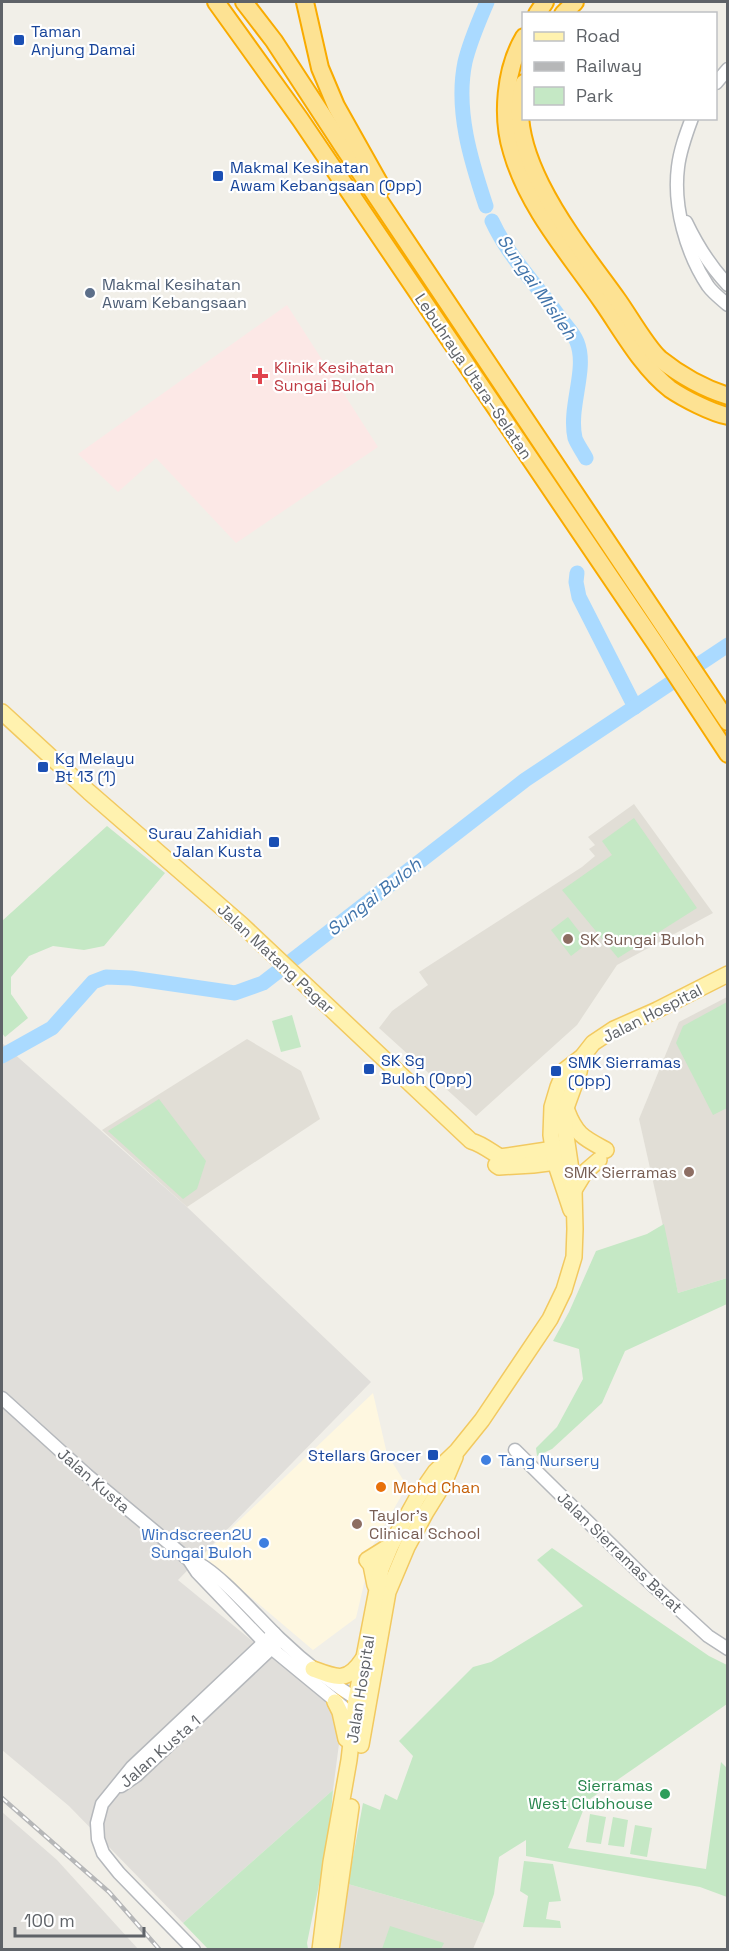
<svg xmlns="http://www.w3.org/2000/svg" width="729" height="1951" font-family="'Space Grotesk',sans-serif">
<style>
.commercial{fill:#fef7e0}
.industrial{fill:#e0deda}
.education{fill:#e1ded6}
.medical{fill:#fce8e6}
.green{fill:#c5e8c5}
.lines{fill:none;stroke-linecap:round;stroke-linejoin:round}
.river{stroke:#aadaff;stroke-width:15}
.minor-casing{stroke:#b5b8bc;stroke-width:15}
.major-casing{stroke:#f2c960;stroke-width:18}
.highway-casing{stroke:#f9ab00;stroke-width:20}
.minor{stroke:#fff;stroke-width:12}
.major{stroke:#fff2af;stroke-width:15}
.highway{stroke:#fde293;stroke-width:16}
.rail-casing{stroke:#b6b7b8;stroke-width:4.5}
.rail{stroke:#fff;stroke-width:2;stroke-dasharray:7;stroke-linecap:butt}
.transit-dot{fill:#1a4fb4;stroke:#fff;stroke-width:2}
.service-dot{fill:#5c6f8a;stroke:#fff;stroke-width:2}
.health-dot{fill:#e0444e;stroke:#fff;stroke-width:2}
.education-dot{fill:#8d6e63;stroke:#fff;stroke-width:2}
.shop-dot{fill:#3f7fe0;stroke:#fff;stroke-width:2}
.food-dot{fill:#e8710a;stroke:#fff;stroke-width:2}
.leisure-dot{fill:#2e9e5b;stroke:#fff;stroke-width:2}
.labels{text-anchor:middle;stroke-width:4.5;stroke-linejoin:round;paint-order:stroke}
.transit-label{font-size:16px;fill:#164399;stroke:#fff;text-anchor:start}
.service-label{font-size:16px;fill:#4e5e75;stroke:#fff;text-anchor:start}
.health-label{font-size:16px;fill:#be3a42;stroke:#fff;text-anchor:start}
.street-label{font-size:16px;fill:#5f6368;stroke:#fff}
.education-label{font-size:16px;fill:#785e54;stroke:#fff;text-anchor:start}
.shop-label{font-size:16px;fill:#366cbe;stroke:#fff;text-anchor:start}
.food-label{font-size:16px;fill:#c56008;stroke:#fff;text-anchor:start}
.leisure-label{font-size:16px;fill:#27864d;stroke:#fff;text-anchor:end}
.water-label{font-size:18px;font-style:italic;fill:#4174aa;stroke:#fff}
</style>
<rect width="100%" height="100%" fill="#f1efe8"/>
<polygon class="commercial" points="373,1393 387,1454 407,1486 373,1545 356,1618 313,1650 202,1556"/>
<g class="industrial">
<polygon points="2,1043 187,1207 371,1382 178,1580 328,1703 337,1722 340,1736 333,1790 183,1923 69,1806 2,1750"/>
<polygon points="2,1812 57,1860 138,1949 2,1949"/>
</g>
<g class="education">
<polygon points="634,804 713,913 617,965 577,1025 476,1116 379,1028 392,1011 428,985 419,972 582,867 595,856 589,849 595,845 588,837"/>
<polygon points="727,997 727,1278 678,1293 639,1119 679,1022"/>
<polygon points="247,1039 301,1071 320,1119 187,1207 102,1130"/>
<polygon points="348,1884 484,1923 473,1949 339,1950"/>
</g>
<polygon class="medical" points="287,305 378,447 236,543 156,458 118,492 78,454"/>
<g class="green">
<polygon points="634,818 697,908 618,958 562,890 612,855 602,841"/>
<polygon points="107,826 165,873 104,946 84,950 53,946 29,956 11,977 11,994 28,1018 5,1037 2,1033 2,921"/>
<polygon points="568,917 588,943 571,956 551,930"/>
<polygon points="727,1002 727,1108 713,1115 676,1043 683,1026"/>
<polygon points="292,1015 301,1047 281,1052 272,1021"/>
<polygon points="159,1099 206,1161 197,1189 183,1199 108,1131"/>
<polygon points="664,1224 678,1293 727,1278 727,1304 625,1351 602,1403 552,1449 537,1456 536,1448 557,1427 583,1379 579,1349 553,1341 569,1312 596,1251 647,1234"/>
<polygon points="552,1548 709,1656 727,1665 727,1704 587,1801 568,1848 706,1869 721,1762 728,1769 727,1897 700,1887 526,1856 526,1840 499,1857 494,1894 484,1923 348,1884 363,1803 380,1810 385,1794 397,1800 413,1756 399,1741 473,1667 491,1662 583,1606 537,1560"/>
<polygon points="333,1790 329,1836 307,1943 308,1949 208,1949 183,1923"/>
<polygon points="590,1814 606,1817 601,1844 586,1842"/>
<polygon points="613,1817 628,1820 624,1847 608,1845"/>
<polygon points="635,1825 652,1828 647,1857 630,1854"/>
<polygon points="524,1861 553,1864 561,1901 549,1902 546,1919 560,1921 561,1928 523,1927 528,1896 520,1891"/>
<polygon points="390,1926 444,1943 441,1949 382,1949"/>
</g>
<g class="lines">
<g class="river">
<path d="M486,206C471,161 455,110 465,62C470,41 479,21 487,2"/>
<path d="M492,221C508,256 536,284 558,315C564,324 573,332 577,342C588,369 568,407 575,438C577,444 583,452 586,458"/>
<polyline points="577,573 576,582 579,597 635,707"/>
<polyline points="2,1056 52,1028 93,982 106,977 131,978 235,993 263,983 525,780 728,645"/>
</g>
<g class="minor-casing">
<g id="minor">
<polyline points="716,83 728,69"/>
<path d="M692,118C686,134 680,150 678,167C673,206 686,253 708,286C713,293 721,299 728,305"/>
<path d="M686,222C697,245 710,266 728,285"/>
<polyline points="2,1398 87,1475 189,1560 197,1572 264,1642 343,1707"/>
<polyline points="515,1450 648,1581 708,1636 728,1649"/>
<path d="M193,1561C216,1569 259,1619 279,1638C304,1662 333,1685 363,1703"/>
<polyline points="121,1786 137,1775 276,1644"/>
<polyline points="194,1950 119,1873 103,1853 98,1839 97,1823 102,1804 132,1767 274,1633"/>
</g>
</g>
<g class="major-casing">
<g id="major">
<path d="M2,712L89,792L242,925L471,1141C482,1144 490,1151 500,1157L567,1147"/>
<path d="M567,1111C576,1135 584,1138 606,1150"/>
<polyline points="496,1165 499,1167 533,1165 564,1161"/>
<polyline points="574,1190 585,1172 599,1160"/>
<polyline points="571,1210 555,1162 551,1135 552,1107 558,1087 565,1070 582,1057 593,1043 614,1029 657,1010 728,974"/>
<polyline points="375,1585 371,1565 367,1560 391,1545"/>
<path d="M313,1669C337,1678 347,1683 363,1659"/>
<polyline points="335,1702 340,1712 346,1739"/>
<polyline points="361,1745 388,1592 407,1547 426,1512 444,1483 455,1457"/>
<polyline points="320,1950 331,1862 349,1760 356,1699 381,1569 391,1545 417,1498 435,1472 457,1451 482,1420 550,1319 564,1290 574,1257 575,1229 574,1190 565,1129 566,1108 579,1072 582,1057"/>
<polyline points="331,1950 351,1807"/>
</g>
</g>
<g class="highway-casing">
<g id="highway">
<polyline points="216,2 300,119 655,643 728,754"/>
<polyline points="244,2 274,41 342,145 728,722"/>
<polyline points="305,2 320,68 336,106 382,188"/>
<polyline points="537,14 545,2"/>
<polyline points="563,14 575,2"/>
<path d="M524,37C505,69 501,117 512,152C528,208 570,255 603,303C623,332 642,367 670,389C683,398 712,413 728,416"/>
<path d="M524,83C501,153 579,246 617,299C628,314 647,348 660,359C680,375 703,388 728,396"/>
</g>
</g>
<use href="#minor" class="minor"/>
<use href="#major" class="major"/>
<use href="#highway" class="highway"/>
<g class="rail-casing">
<polyline id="rail" points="2,1798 109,1892 160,1950"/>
</g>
<use href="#rail" class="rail"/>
</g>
<g class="transit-dot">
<rect x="13" y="34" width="12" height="12" rx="3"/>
<rect x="212" y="170" width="12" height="12" rx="3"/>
<rect x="37" y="761" width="12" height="12" rx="3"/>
<rect x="268" y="836" width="12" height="12" rx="3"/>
<rect x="363" y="1063" width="12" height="12" rx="3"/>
<rect x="550" y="1065" width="12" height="12" rx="3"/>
<rect x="427" y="1449" width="12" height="12" rx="3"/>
</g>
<circle class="service-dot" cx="90" cy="293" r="6"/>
<path class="health-dot" d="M257 367h6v6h6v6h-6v6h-6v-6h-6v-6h6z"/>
<g class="education-dot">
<circle cx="568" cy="939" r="6"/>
<circle cx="689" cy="1172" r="6"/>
<circle cx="357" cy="1524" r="6"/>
</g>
<g class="shop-dot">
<circle cx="486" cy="1460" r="6"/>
<circle cx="264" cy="1543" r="6"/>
</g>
<circle class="food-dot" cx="381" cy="1487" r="6"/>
<circle class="leisure-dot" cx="665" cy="1794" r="6"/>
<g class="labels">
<g class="transit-label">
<text x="31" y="37">Taman<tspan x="31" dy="18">Anjung Damai</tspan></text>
<text x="230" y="173">Makmal Kesihatan<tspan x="230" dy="18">Awam Kebangsaan (Opp)</tspan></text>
<text x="55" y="764">Kg Melayu<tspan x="55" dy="18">Bt 13 (1)</tspan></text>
<text x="262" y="839" text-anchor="end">Surau Zahidiah<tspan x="262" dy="18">Jalan Kusta</tspan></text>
<text x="381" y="1066">SK Sg<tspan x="381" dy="18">Buloh (Opp)</tspan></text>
<text x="568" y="1068">SMK Sierramas<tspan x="568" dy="18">(Opp)</tspan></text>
<text x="421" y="1461" text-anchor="end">Stellars Grocer</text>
</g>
<g class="service-label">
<text x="102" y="290">Makmal Kesihatan<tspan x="102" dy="18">Awam Kebangsaan</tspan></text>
</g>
<g class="health-label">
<text x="274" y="373">Klinik Kesihatan<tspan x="274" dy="18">Sungai Buloh</tspan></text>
</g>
<g class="street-label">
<text transform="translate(474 376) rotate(56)" y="6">Lebuhraya Utara–Selatan</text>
<text transform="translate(276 958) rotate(43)" y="6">Jalan Matang Pagar</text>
<text transform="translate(652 1013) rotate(-27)" y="6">Jalan Hospital</text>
<text transform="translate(94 1480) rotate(41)" y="6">Jalan Kusta</text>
<text transform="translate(620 1552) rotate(44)" y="6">Jalan Sierramas Barat</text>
<text transform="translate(360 1689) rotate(-81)" y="6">Jalan Hospital</text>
<text transform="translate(160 1751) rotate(-41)" y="6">Jalan Kusta 1</text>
</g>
<g class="education-label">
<text x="580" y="945">SK Sungai Buloh</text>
<text x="677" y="1178" text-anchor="end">SMK Sierramas</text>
<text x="369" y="1521">Taylor’s<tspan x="369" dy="18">Clinical School</tspan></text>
</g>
<g class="shop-label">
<text x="498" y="1466">Tang Nursery</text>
<text x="252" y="1540" text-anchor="end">Windscreen2U<tspan x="252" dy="18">Sungai Buloh</tspan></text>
</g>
<g class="food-label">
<text x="393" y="1493">Mohd Chan</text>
</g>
<g class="leisure-label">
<text x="653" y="1791">Sierramas<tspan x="653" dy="18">West Clubhouse</tspan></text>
</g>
<g class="water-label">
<text transform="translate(537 287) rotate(55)" y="6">Sungai Misileh</text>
<text transform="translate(374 897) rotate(-38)" y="6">Sungai Buloh</text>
</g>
</g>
<rect width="729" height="1951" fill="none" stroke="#5f6368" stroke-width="6"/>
<rect x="522" y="12" width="195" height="108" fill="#ffffff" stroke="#bfc1c3" stroke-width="1.5"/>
<rect x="534" y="32" width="30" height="9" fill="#fff2af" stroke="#bfc1c3" stroke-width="1.5"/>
<text x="576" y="42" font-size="18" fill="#5f6368">Road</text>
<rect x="534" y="62" width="30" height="9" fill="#b6b7b8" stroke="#bfc1c3" stroke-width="1.5"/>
<text x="576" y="72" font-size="18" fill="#5f6368">Railway</text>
<rect x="534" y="87" width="30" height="18" fill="#c5e8c5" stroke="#bfc1c3" stroke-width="1.5"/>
<text x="576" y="102" font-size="18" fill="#5f6368">Park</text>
<path d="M15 1927v9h129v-9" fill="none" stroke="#5f6368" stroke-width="3"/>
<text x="24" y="1927" font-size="18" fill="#5f6368" stroke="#ffffff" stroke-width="4.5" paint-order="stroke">100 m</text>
</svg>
